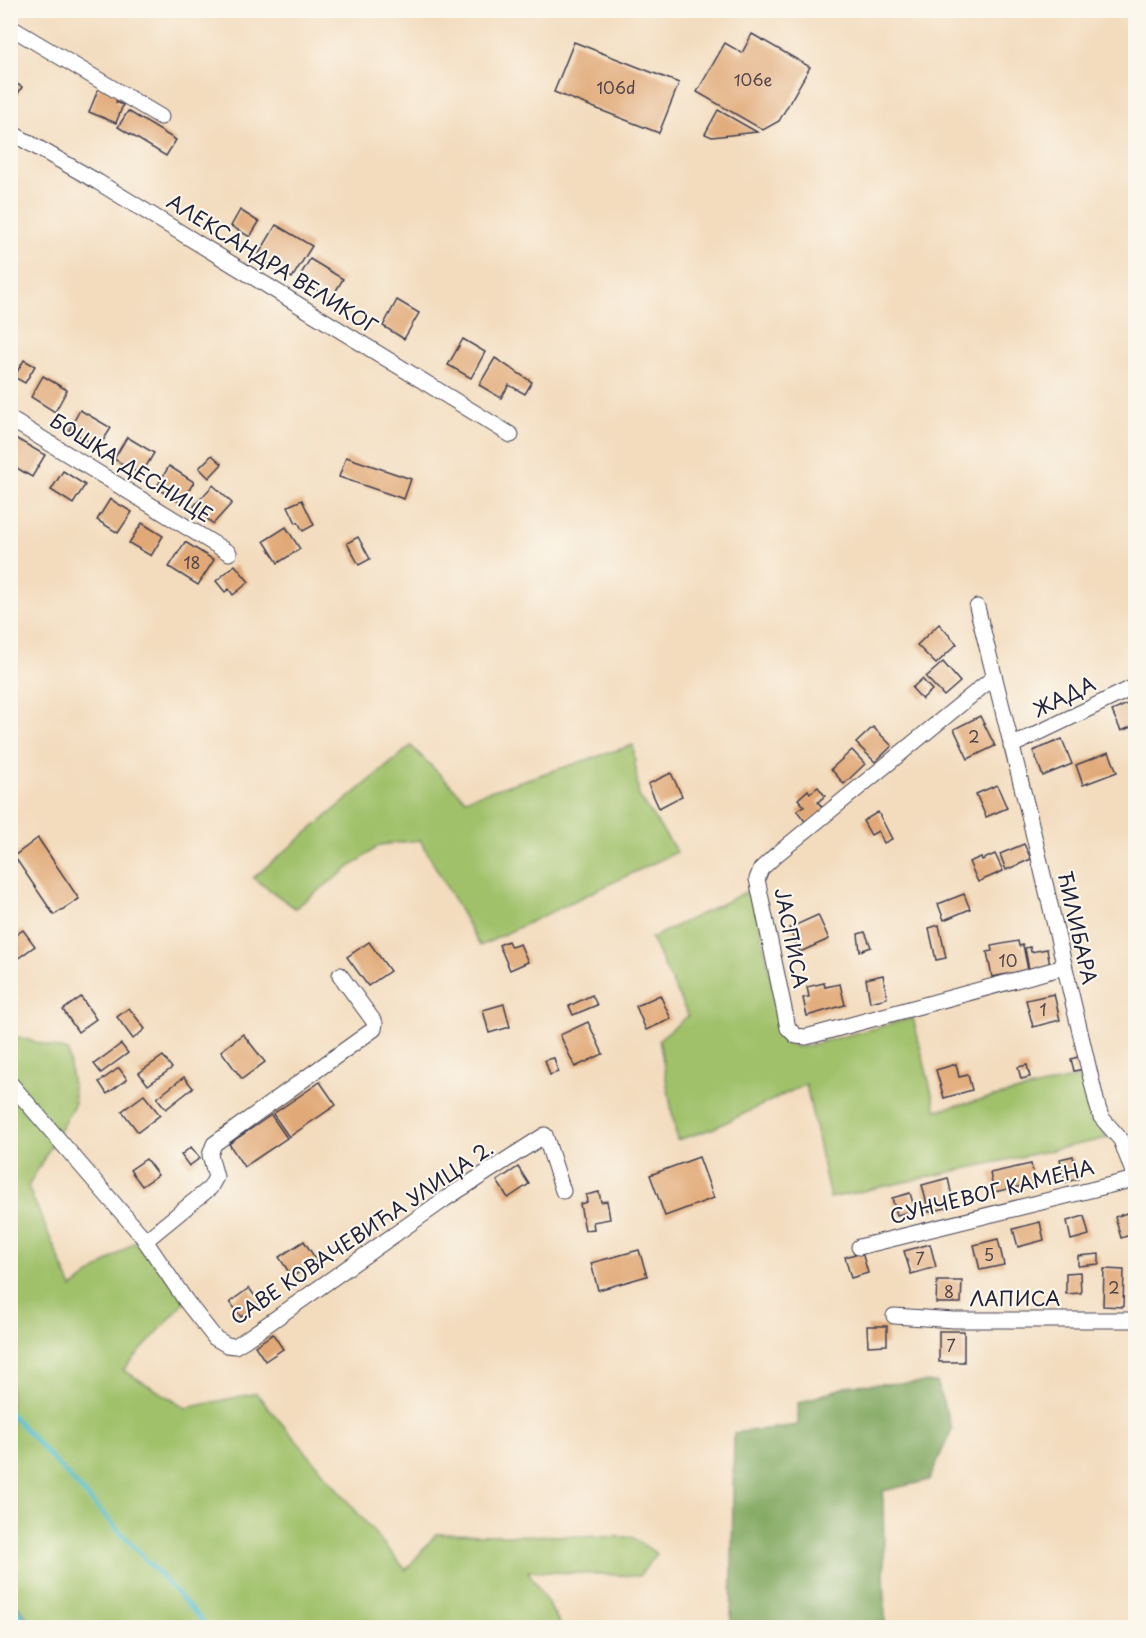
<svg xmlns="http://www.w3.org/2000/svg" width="1146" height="1638" font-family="'Playpen Sans',sans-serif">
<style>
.green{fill:#a0c16a;stroke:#617252;stroke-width:1.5}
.forest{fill:#80a75e;stroke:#51644c;stroke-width:1.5}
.water{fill:#55bfd0;stroke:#3c7086;stroke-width:1.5}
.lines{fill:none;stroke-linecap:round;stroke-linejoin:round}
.stream{stroke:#55bfd0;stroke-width:4.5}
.building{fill:#e1a977}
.street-casing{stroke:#413e4f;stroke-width:17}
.street{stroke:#fff;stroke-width:15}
.labels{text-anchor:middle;stroke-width:4.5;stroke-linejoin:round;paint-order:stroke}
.number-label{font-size:16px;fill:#52444a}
.street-label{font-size:20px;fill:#22223b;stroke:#fbf7ec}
</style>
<rect width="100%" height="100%" fill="#fbf7ec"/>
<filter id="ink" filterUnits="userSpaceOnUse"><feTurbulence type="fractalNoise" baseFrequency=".0167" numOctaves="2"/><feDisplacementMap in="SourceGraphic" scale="12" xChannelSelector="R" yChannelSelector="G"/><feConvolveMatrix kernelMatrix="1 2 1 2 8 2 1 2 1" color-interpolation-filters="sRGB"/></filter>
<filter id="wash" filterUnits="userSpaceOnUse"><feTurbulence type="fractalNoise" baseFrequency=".008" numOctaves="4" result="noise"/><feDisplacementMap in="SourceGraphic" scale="24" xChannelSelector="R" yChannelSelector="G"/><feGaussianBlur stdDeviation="1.35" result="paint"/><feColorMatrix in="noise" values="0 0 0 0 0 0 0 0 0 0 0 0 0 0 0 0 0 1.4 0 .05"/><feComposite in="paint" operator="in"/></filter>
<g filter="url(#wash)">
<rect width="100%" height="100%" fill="#f3dcbe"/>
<g class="green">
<polygon points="633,745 639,796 677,852 480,946 420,840 380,845 295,908 253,878 411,746 465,799"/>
<path d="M752,889L780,1020C783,1034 785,1049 803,1047L913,1018L936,1110L1085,1076L1099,1126L1108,1138L830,1198L806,1084L712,1129L677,1140L659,1039L688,1016L651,938Z"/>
<polygon points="11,1035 68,1051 75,1103 28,1187 72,1288 142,1236 186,1301 123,1370 186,1408 256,1393 406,1570 436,1534 632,1537 657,1554 639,1576 528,1571 562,1627 34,1627 11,1597"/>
</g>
<polygon class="forest" points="936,1382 952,1429 929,1480 883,1491 885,1627 731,1627 734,1433 798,1425 798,1403 851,1385"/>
<polygon class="water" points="11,1597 34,1627 11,1627"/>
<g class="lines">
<polyline class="stream" points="10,1413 209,1628"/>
</g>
<g id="blocks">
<g class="building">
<polygon points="752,34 810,67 779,121 763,130 697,92 725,43 742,53"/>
<polygon points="574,42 679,83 659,133 554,92"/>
<polygon points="10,80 22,87 10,107"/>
<polygon points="100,85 119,93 116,102 123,105 116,123 89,112"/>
<polygon points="718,110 757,132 712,137 705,134"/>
<polygon points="128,111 176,140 166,156 118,127"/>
<polygon points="240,210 259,222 250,237 231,226"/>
<polygon points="276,225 312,246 292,278 257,257"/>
<polygon points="310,259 343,279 331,299 298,279"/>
<polygon points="397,300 419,313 404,339 383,326"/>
<polygon points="463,339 485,352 471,378 448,365"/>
<polygon points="495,358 532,382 525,394 509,385 501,398 479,385"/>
<polygon points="24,360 35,366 25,383 14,377"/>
<polygon points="43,376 67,390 55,412 31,397"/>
<polygon points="80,410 111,428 101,444 92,438 90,442 69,430"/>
<polygon points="10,435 45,455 32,477 10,464"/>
<polygon points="127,437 154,453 141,475 114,459"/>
<polygon points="212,455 222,464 209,478 199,468"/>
<polygon points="346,457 411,479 404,499 339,477"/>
<polygon points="169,466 194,482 181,503 156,488"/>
<polygon points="63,471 85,485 73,504 51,490"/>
<polygon points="213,485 232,503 213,524 194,506"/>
<polygon points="110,499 132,512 118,533 97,520"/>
<polygon points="302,500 314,525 303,531 298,522 296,523 288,506"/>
<polygon points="142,523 163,536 151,556 129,543"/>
<polygon points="286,527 300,549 278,563 264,541"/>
<polygon points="358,537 370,559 359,565 347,543"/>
<polygon points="185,542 214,560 198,585 169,567"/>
<polygon points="235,565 249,582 233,595 229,589 225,592 216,581"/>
<polygon points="939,624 957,644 936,664 917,645"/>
<polygon points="943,662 960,682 944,696 926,677"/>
<polygon points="922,679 932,690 922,699 912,688"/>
<polygon points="1136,700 1136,725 1121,731 1112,711"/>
<polygon points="980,716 995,746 968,759 954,729"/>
<polygon points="873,727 892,746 875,762 856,743"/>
<polygon points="1062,739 1072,764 1043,776 1033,751"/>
<polygon points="852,750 865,764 844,784 831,769"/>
<polygon points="1109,752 1117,772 1083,785 1076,765"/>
<polygon points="671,773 682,796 659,808 648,784"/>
<polygon points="997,785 1007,808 986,817 976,794"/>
<polygon points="818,787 825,796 818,802 824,810 807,824 797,811 804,806 798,799 808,790 810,793"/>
<polygon points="878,812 892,839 884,843 878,831 871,835 863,821"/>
<polygon points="38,838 79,899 54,915 14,856"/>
<polygon points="1024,844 1031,859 1006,870 1000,854"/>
<polygon points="995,854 1003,871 978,882 969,862 981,857 982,860"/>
<polygon points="964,894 970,909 944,920 938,904"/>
<polygon points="818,915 829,939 800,952 789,928"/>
<polygon points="939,925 946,958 936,960 929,928"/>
<polygon points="23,930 35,946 17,959 15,957 10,960 10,939"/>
<polygon points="865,932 871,947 860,951 858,934"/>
<polygon points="508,941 511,947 520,944 528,962 510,970 499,945"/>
<polygon points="1018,941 1019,946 1023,945 1028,970 992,977 987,952 992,951 991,946"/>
<polygon points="369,942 390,971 368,986 347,957"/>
<polygon points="1030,947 1031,952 1047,949 1050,966 1029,970 1025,948"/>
<polygon points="883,975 887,998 870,1002 866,979"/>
<polygon points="824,983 825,987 840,984 845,1005 807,1016 803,998 809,997 807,987"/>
<polygon points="1054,994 1060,1020 1033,1027 1026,1000"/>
<polygon points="592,995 597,1005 573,1015 569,1006"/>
<polygon points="660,995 671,1019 646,1030 636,1006"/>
<polygon points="81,997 96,1019 78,1032 63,1010"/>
<polygon points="504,1004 510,1027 489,1033 483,1010"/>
<polygon points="129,1008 145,1029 133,1039 117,1017"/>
<polygon points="588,1022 603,1054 575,1067 560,1035"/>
<polygon points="243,1034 265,1062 242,1079 221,1051"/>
<polygon points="121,1044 128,1053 101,1073 94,1064"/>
<polygon points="163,1056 172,1068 148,1085 139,1073"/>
<polygon points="1081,1056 1084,1069 1074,1071 1071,1059"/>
<polygon points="554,1058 558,1072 550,1075 545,1060"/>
<polygon points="956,1064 959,1077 968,1075 972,1090 944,1098 936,1070"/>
<polygon points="1027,1065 1030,1077 1021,1079 1018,1067"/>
<polygon points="119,1068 127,1079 107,1094 99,1082"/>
<polygon points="184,1077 193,1088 166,1109 157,1098"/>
<polygon points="320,1082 336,1105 289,1137 273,1114"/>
<polygon points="1134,1094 1136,1094 1136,1123 1133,1123"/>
<polygon points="144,1095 160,1115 138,1132 122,1111"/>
<polygon points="271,1115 287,1138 244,1167 229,1144"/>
<polygon points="191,1147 200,1158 189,1166 181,1155"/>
<polygon points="1073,1156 1078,1179 1065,1182 1060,1159"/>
<polygon points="699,1157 714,1198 665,1216 650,1175"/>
<polygon points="146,1159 158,1175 142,1186 130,1170"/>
<polygon points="1031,1164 1035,1183 994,1192 990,1173"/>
<polygon points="518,1167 529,1184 508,1198 497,1181"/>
<polygon points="948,1178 954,1206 929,1212 922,1185"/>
<polygon points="599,1192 601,1202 607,1201 610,1219 593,1222 594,1229 585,1230 580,1204 587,1202 586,1195"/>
<polygon points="910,1193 915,1210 897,1215 892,1198"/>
<polygon points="1133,1211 1136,1233 1121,1238 1115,1217"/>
<polygon points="1084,1216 1089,1235 1071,1240 1067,1221"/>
<polygon points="1040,1222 1044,1240 1018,1247 1013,1229"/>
<polygon points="998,1239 1004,1265 980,1270 974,1245"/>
<polygon points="304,1241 317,1261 292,1277 279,1257"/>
<polygon points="930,1244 936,1267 911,1274 904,1251"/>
<polygon points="639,1250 647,1276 598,1290 591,1263"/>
<polygon points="862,1252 868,1273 851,1278 845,1257"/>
<polygon points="1099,1254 1099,1264 1078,1266 1078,1256"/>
<polygon points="1104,1269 1124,1270 1123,1307 1103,1306"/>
<polygon points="1080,1272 1081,1293 1066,1294 1066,1273"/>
<polygon points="937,1281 962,1281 961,1303 936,1303"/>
<polygon points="249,1288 260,1303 241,1317 230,1302"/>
<polygon points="867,1326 887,1326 887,1345 868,1346"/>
<rect x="939" y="1331" width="25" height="31"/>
<polygon points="273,1334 283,1349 265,1361 255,1346"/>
</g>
</g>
</g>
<g filter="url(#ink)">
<use href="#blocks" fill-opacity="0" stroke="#413e4f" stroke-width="1.5"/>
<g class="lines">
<g class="street-casing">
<g id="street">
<polyline points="10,27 161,117"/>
<polyline points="10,132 98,182 511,435"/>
<polyline points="10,419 229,553"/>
<polyline points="977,607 1028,811 1097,1104 1101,1117 1121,1140 1136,1180"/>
<polyline points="994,677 776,855 761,869 757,879 788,1028 796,1036 806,1037 1064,967"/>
<polyline points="1011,746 1136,686"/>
<polyline points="10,1083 142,1236 186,1301 215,1338 227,1345 235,1346 245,1340 445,1199 545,1135 563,1191"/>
<polyline points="145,1241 210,1188 216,1177 210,1155 214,1144 374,1029 375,1023 340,975"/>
<polyline points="859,1247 1135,1179"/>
<polyline points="894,1316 954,1320 1136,1320"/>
</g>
</g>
<use href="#street" class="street"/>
</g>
</g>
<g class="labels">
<g class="number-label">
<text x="753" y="86">106e</text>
<text x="616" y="94">106d</text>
<text x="192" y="569">18</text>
<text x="974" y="743">2</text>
<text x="1008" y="967">10</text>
<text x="1043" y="1016">1</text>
<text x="989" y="1261">5</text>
<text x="920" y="1265">7</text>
<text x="1114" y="1294">2</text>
<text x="949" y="1298">8</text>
<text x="951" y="1352">7</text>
</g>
<g class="street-label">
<text transform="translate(272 264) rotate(32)" y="7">АЛЕКСАНДРА ВЕЛИКОГ</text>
<text transform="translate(131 468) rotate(32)" y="7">БОШКА ДЕСНИЦЕ</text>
<text transform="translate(1064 697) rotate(-26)" y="7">ЖАДА</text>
<text transform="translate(1077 928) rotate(77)" y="7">ЋИЛИБАРА</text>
<text transform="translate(791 938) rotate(79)" y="7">ЈАСПИСА</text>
<text transform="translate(992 1192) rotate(-14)" y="7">СУНЧЕВОГ КАМЕНА</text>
<text transform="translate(362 1233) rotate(-34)" y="7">САВЕ КОВАЧЕВИЋА УЛИЦА 2.</text>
<text x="1015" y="1306">ЛАПИСА</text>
</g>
</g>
<rect width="1146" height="1638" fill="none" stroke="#fbf7ec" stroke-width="36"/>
</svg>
